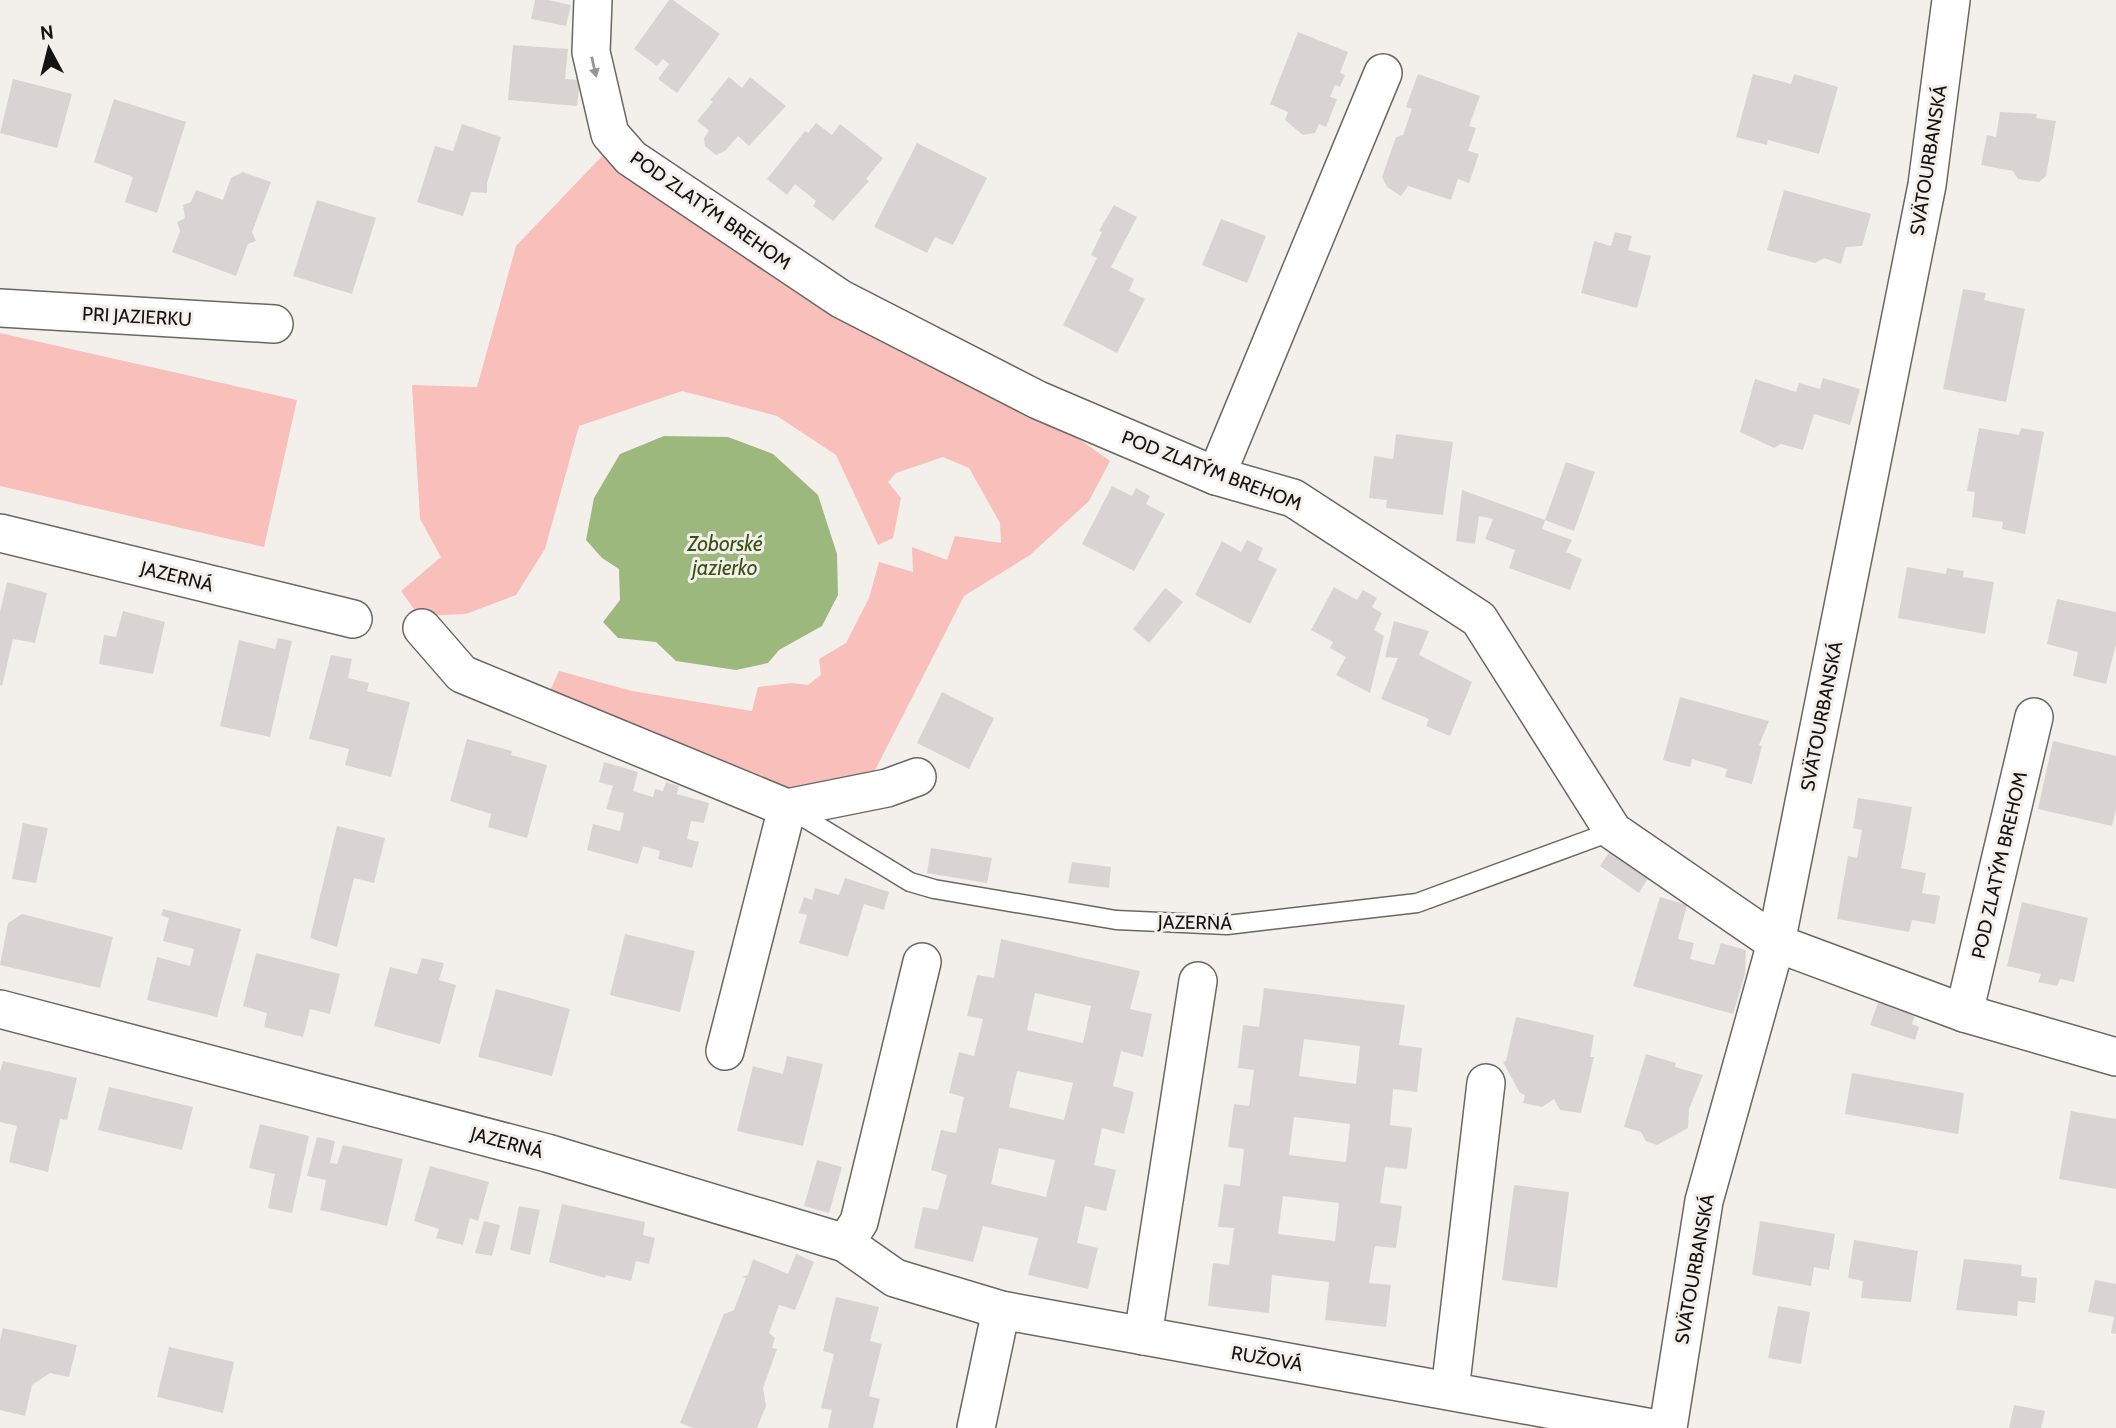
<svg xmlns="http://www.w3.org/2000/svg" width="2116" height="1428" font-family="Cabin,sans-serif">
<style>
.green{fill:#f9bfba}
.water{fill:#9db87d}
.building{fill:#d9d4d1;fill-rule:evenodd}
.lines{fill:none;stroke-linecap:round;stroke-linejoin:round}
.lane-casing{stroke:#6a6763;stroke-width:21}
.street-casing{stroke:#6a6763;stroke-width:40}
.lane{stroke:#fff;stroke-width:18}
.street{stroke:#fff;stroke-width:37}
.oneway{fill:#959594}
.labels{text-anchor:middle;stroke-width:6;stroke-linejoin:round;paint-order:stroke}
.street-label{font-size:19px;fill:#141311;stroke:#f3f0eb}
.water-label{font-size:21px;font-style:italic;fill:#395212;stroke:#f3f0eb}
</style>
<rect width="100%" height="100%" fill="#f3f0eb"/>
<g class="green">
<polygon points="604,154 723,243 1068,431 1110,461 1089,501 1030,555 964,596 870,780 791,797 549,693 559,671 632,691 752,711 758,687 792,683 808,685 821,675 819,659 846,643 869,598 879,562 913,572 912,547 947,560 955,536 1001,543 1000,523 969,468 943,457 896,473 888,482 901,498 893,538 878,545 836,455 777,416 682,391 579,426 545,549 516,595 466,614 419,616 401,591 441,557 420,519 412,385 477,387 516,246"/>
<polygon points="0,333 297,400 264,547 0,486"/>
</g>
<polygon class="water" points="664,436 728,437 773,454 818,495 837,554 838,595 822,626 779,650 768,663 736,670 676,661 656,642 618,638 603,622 620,600 619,569 602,558 586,540 594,498 620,454"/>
<g class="building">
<polygon points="535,0 548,0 571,5 566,26 531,19"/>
<polygon points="669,0 673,0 720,34 677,93 658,79 669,64 663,59 657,66 634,49"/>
<polygon points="1298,32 1348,52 1340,73 1345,75 1340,87 1335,85 1330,97 1337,99 1326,127 1319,124 1315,133 1303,135 1285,120 1288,112 1270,104"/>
<polygon points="513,45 568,49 565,79 580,80 577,106 508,100"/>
<polygon points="1418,74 1480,96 1469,126 1476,128 1468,151 1479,154 1469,183 1458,179 1451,200 1408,186 1401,196 1387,187 1382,177 1396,137 1403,135 1412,109 1406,107"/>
<polygon points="1753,74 1791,84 1794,74 1838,87 1819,154 1768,140 1767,145 1736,137"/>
<polygon points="729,77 742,88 750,77 786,106 749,146 738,136 725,151 716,155 705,146 704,138 709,131 697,121 713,102 710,100"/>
<polygon points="13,79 72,94 57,148 0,133"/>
<polygon points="114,99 186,122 157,213 125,202 133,177 94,162"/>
<polygon points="2000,112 2037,114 2036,118 2056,121 2046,176 2039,182 2018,179 2013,171 1981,165 1987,135 1996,137"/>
<polygon points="816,123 832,135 840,124 883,158 866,179 869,181 833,221 813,206 816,201 795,184 787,195 767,179 805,131 808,133"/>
<polygon points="462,124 501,137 487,183 487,193 471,192 463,216 417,202 435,146 453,151"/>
<polygon points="917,143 987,178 953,245 935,237 927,253 874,227"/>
<polygon points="243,172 271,182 252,232 256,241 248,244 236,276 172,252 180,231 177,222 185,218 183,205 191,202 196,190 223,200 231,178"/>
<polygon points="1784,190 1871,214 1862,246 1846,247 1841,264 1824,258 1815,263 1767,250"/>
<polygon points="317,200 376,218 352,294 293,276"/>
<polygon points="1114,205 1137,217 1111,267 1134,279 1129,291 1145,299 1117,353 1063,325 1097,258 1091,255 1102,232 1099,231"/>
<polygon points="1221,219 1266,236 1247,283 1202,265"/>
<polygon points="1615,232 1632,236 1628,250 1651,256 1637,308 1581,293 1594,241 1611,246"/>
<polygon points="1963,289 1986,293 1984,300 2025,309 2006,402 1943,389"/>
<polygon points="1823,378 1860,389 1850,425 1814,414 1803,450 1781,444 1774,448 1740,432 1755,379 1796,392 1799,383 1820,389"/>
<polygon points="1979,428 2019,435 2021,428 2044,432 2025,534 2002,529 2003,522 1972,517 1975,492 1967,491"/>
<polygon points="1396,434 1453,442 1443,515 1386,508 1387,500 1369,498 1374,456 1393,459"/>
<polygon points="1566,462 1595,472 1574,531 1545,520 1542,529 1572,540 1566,552 1582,559 1570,590 1509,568 1515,550 1485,539 1493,519 1479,516 1475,544 1456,541 1462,490 1545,520"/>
<polygon points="1112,486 1132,496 1136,488 1150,496 1146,504 1165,514 1134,571 1082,544"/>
<polygon points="1247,540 1263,548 1258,560 1277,569 1250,624 1195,595 1222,541 1241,552"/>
<polygon points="1907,567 1946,574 1947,568 1964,571 1963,577 1994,582 1985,634 1898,618"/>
<polygon points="7,582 47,593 35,643 13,639 2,686 0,685 0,612"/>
<polygon points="1334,587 1357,600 1363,590 1377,598 1372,607 1382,613 1374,630 1384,636 1370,693 1336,675 1346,657 1330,648 1333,642 1311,630"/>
<polygon points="1165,588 1183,602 1149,643 1133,629"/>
<polygon points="2057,599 2116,612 2116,644 2106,684 2073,676 2078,652 2047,644"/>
<polygon points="123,611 165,622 153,674 99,664 104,635 116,637"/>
<polygon points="1394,621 1429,631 1419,655 1472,682 1450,736 1426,726 1429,719 1381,699 1398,658 1385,657"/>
<polygon points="278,638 292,641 270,737 220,726 239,640 275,649"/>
<polygon points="331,655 352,659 348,678 369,683 367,691 410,702 391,777 345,765 349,749 309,739"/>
<polygon points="942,692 994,718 969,769 917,743"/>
<polygon points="1680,697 1769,721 1759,745 1762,746 1752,784 1725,777 1727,769 1692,759 1690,767 1663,760"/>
<polygon points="467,739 512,751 511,755 547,765 527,838 488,827 491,814 450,801"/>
<polygon points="2053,741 2116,756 2116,809 2112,826 2038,809"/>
<polygon points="604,762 638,772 633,791 653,797 655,789 663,791 666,782 679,786 677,794 709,803 704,823 691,821 687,839 699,842 692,868 658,859 660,851 643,846 638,864 587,850 593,824 620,831 624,813 606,809 613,786 599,782"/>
<polygon points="1858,798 1912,807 1901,868 1926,873 1922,893 1940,896 1935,924 1912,920 1909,932 1837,919 1848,856 1857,858 1862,830 1853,828"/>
<polygon points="23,823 48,828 36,883 12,879"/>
<polygon points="337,826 385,838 374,883 354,878 337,947 310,938"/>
<polygon points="931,848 992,858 987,883 927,873"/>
<polygon points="1612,848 1652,872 1639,893 1600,866"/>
<polygon points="1072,862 1111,867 1109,888 1068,883"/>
<polygon points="845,878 889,892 884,910 864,904 848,957 799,943 807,915 799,913 804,897 812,900 815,888 839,895"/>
<polygon points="1660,897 1687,905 1678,939 1694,943 1690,959 1714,965 1721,943 1746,950 1745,974 1733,1014 1633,986"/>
<polygon points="2022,902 2088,918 2074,982 2060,979 2057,986 2038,982 2041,974 2007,966"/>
<polygon points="163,909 241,929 217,1017 147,1000 157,957 190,966 194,949 163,941 169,918 161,915"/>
<polygon points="22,914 113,937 100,988 0,965 8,923"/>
<polygon points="625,934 695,951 680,1012 610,995"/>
<path d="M1001,939L1140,971L1130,1009L1152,1014L1143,1057L1121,1051L1113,1086L1134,1092L1124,1134L1102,1128L1094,1165L1116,1170L1106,1211L1085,1206L1077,1243L1098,1248L1088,1289L1028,1275L1038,1238L983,1226L973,1262L914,1248L923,1207L938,1210L947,1175L931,1170L941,1130L956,1133L964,1097L949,1093L959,1052L974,1056L983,1019L967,1016L977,975L994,978ZM1035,993L1091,1006L1083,1043L1027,1030ZM1017,1071L1073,1083L1064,1120L1009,1107ZM999,1148L1055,1160L1046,1197L991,1184Z"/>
<polygon points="256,953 340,974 330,1014 310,1009 303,1037 264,1027 267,1013 243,1006"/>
<polygon points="422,958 444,963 439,980 456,985 440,1044 374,1026 390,967 417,974"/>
<path d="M1264,988L1405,1005L1399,1045L1422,1048L1417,1092L1393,1089L1390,1125L1412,1128L1407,1169L1385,1167L1380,1203L1402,1206L1396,1248L1375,1246L1369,1283L1391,1285L1386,1327L1325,1320L1329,1282L1272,1275L1269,1313L1208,1306L1213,1263L1229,1265L1234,1228L1218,1227L1224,1184L1240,1186L1244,1149L1228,1147L1234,1104L1249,1106L1254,1070L1238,1068L1243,1025L1259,1027ZM1304,1039L1360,1046L1356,1084L1299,1076ZM1294,1117L1350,1124L1346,1162L1289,1155ZM1283,1196L1339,1203L1335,1241L1278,1234Z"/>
<polygon points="496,989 570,1009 552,1076 478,1057"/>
<polygon points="1879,1000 1916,1012 1912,1024 1919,1027 1915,1040 1870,1025"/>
<polygon points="1516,1017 1594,1035 1590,1057 1594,1057 1581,1113 1560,1110 1554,1099 1542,1107 1523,1103 1525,1095 1520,1093 1503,1062 1506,1061"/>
<polygon points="1646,1054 1676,1063 1675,1067 1703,1075 1689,1109 1688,1128 1657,1145 1646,1141 1641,1132 1624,1127"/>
<polygon points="787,1056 823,1064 803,1146 737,1131 753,1066 783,1074"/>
<polygon points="3,1061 77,1078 67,1120 60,1119 48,1172 9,1162 17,1126 0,1122 0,1072"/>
<polygon points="1852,1073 1964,1093 1958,1134 1845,1114"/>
<polygon points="109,1087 193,1107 182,1150 98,1130"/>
<polygon points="2071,1111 2116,1119 2116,1189 2059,1179"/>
<polygon points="260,1124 309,1136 292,1213 268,1208 275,1174 249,1168"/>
<polygon points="317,1137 335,1141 330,1163 337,1164 343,1145 403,1159 387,1226 320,1210 326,1180 307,1176"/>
<polygon points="817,1160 842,1167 829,1213 804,1206"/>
<polygon points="430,1166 489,1182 478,1221 470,1218 463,1245 436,1238 439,1229 414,1221"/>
<polygon points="1514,1185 1569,1192 1557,1288 1502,1280"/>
<polygon points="562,1204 645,1222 643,1235 655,1238 649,1264 636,1261 631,1281 606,1275 605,1278 549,1262"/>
<polygon points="519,1206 540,1210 530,1255 510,1250"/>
<polygon points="484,1221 500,1225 492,1256 475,1253"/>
<polygon points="1760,1221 1835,1234 1829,1270 1814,1267 1811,1286 1752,1275"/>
<polygon points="1854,1240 1918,1251 1911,1302 1861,1298 1863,1281 1848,1278"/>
<polygon points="796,1254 814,1262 795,1310 779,1305 769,1333 775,1338 772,1348 777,1349 763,1388 766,1406 757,1428 693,1428 680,1423 724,1314 734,1310 746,1278 742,1277 748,1275 753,1259 788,1274"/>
<polygon points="1964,1259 2022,1265 2021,1276 2037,1278 2035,1303 2018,1301 2017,1316 1956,1310"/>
<polygon points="2095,1280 2116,1284 2116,1334 2111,1333 2114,1317 2088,1312"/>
<polygon points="836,1297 879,1307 870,1341 882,1344 869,1396 880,1399 873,1428 828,1428 832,1410 821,1408 834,1354 823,1351"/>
<polygon points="1778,1306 1810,1312 1801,1364 1768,1358"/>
<polygon points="3,1328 77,1345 69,1377 50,1373 32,1385 25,1416 0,1410 0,1341"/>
<polygon points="169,1347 234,1362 223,1413 157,1397"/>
<polygon points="2014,1405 2045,1411 2041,1428 2009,1428"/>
</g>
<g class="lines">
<g class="lane-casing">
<polyline id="lane" points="790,809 910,882 934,889 1116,920 1227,925 1417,903 1613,831"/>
</g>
<g class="street-casing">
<g id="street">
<polyline points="593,0 591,52 610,134 631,158 841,299 1038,400 1216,476 1293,498 1479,619 1613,831 1776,943 1964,1013 2116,1057"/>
<polyline points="0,308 274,324"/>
<polyline points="1216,476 1383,73"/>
<polyline points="0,533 353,619"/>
<polyline points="422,628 462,674 787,808 887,788 917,777"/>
<polyline points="0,1009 547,1153 845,1243 895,1278 1001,1310 1652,1428"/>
<polyline points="1964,1013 2034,717"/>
<polyline points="725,1051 787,808"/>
<polyline points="845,1243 859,1222 922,962"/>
<polyline points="1143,1336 1198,981"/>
<polyline points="1450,1391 1486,1083"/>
<polyline points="976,1428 1001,1310"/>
<polyline points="1668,1428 1704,1201 1776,943 1927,185 1951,0"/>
</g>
</g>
<use href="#lane" class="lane"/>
<use href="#street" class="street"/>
</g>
<defs><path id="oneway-solid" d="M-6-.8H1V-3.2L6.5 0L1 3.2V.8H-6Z" transform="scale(1.75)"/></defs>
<use class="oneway" href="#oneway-solid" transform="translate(594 67) rotate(77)"/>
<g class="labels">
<g class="street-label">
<text transform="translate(1928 160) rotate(-81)" y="7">SVÄTOURBANSKÁ</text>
<text transform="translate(711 210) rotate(35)" y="7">POD ZLATÝM BREHOM</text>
<text transform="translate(137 316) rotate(3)" y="7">PRI JAZIERKU</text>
<text transform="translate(1212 470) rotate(21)" y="7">POD ZLATÝM BREHOM</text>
<text transform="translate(177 576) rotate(14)" y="7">JAZERNÁ</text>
<text transform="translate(1821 716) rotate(-79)" y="7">SVÄTOURBANSKÁ</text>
<text transform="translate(1999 865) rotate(-77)" y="7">POD ZLATÝM BREHOM</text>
<text transform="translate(1195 922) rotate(1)" y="7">JAZERNÁ</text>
<text transform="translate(507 1142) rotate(15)" y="7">JAZERNÁ</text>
<text transform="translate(1694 1269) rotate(-80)" y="7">SVÄTOURBANSKÁ</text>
<text transform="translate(1267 1358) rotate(10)" y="7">RUŽOVÁ</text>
</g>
<g class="water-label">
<text x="725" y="551">Zoborské<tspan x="725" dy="24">jazierko</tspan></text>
</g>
</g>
<g transform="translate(49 49) rotate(353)" stroke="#f3f0eb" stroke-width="5" paint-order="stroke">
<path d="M0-5L12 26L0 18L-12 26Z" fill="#141311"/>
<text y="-10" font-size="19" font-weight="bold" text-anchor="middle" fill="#141311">N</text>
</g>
</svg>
